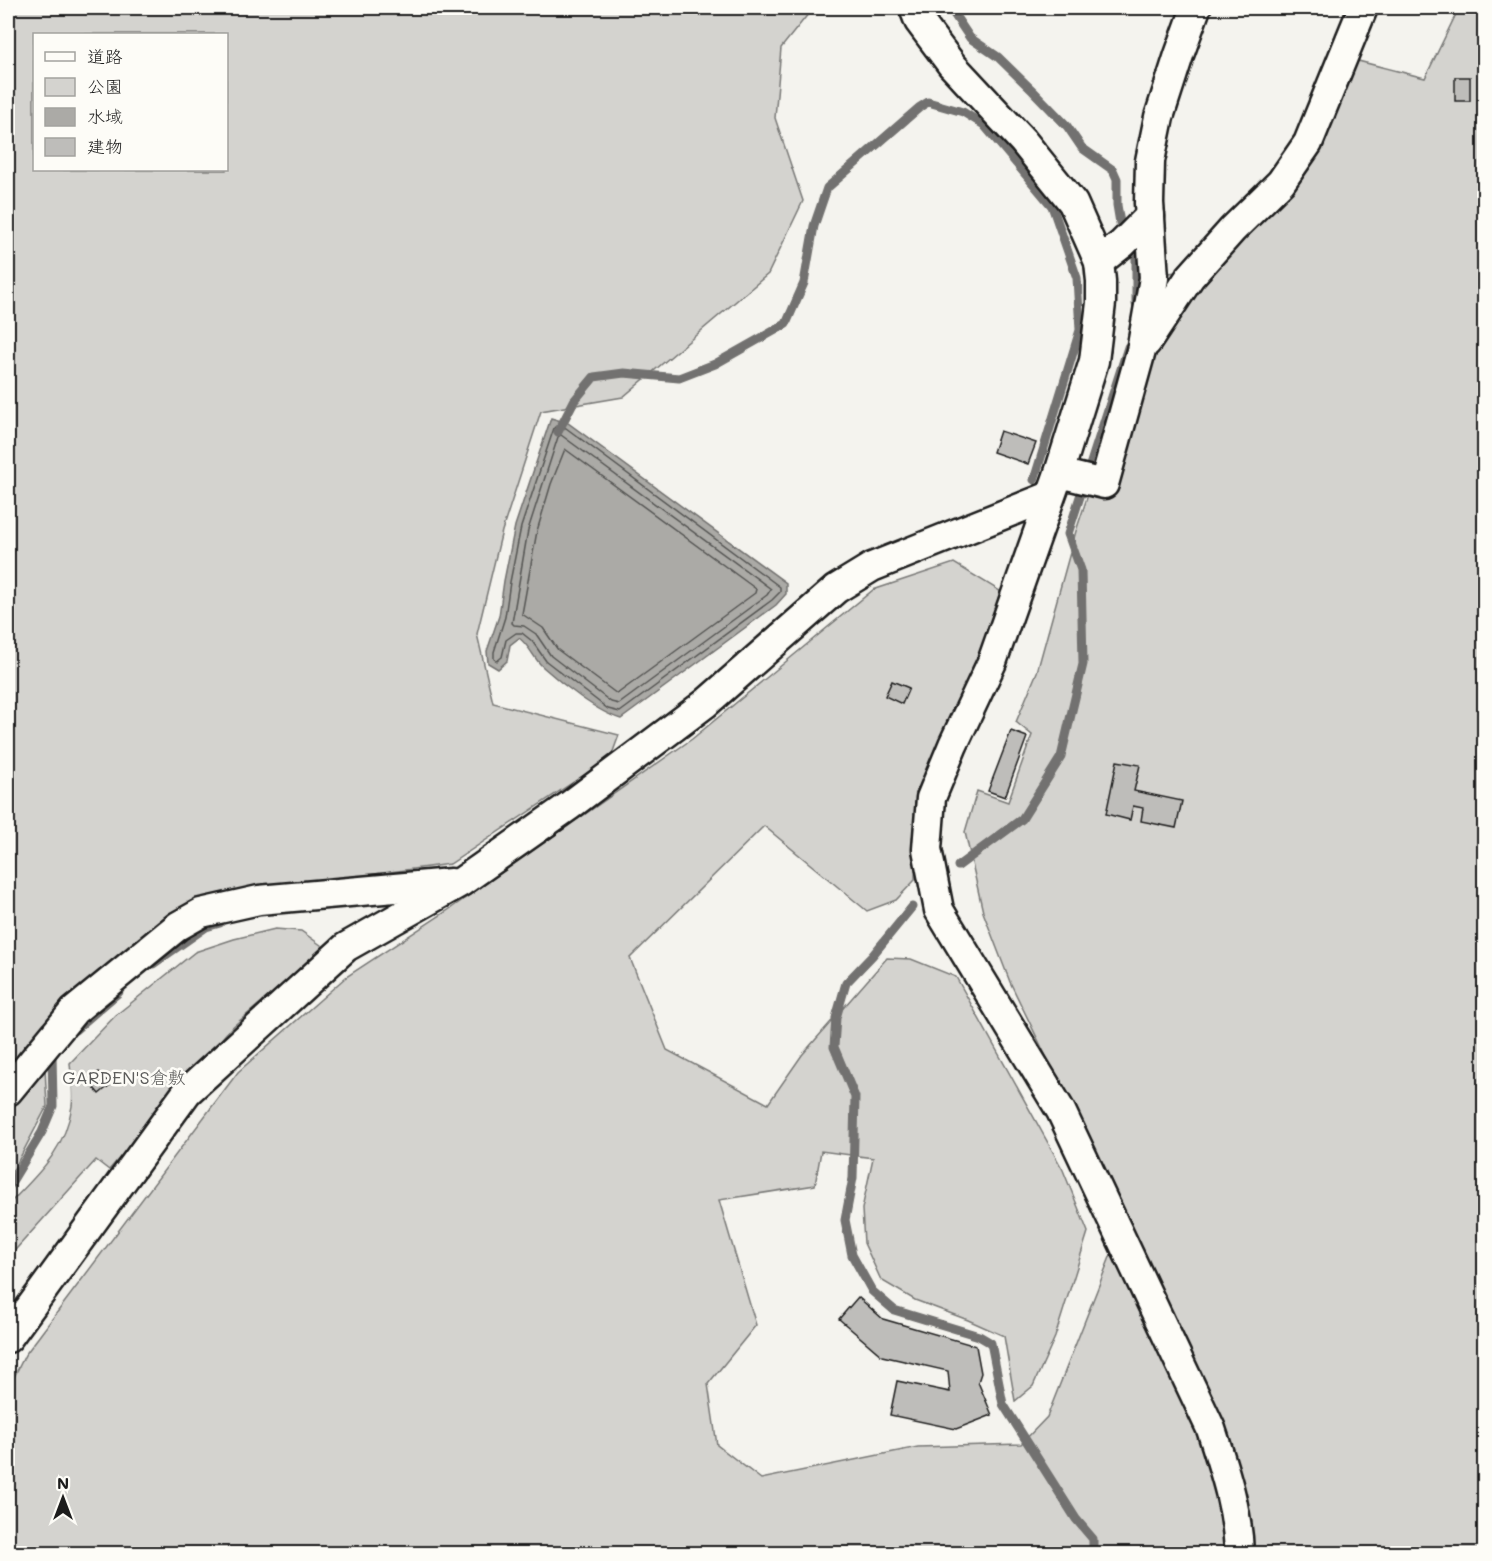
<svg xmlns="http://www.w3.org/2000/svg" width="1492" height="1561" font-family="Mali,'Klee One',sans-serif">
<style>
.green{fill:#d4d3cf;stroke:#787876;stroke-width:1.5;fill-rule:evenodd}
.water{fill:#abaaa6;stroke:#72716f;stroke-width:1.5}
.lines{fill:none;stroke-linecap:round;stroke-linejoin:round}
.shore{stroke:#555553;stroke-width:1.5}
.stream{stroke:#72716f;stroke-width:9}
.building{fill:#bebdba;stroke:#1c1c1c;stroke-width:1.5}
.minor-casing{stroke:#1c1c1c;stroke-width:33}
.minor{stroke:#fdfcf7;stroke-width:28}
.labels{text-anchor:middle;stroke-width:5;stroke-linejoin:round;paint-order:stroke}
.park-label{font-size:18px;fill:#5c5c5b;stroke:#fdfcf7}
</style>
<rect width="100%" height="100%" fill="#f4f3ee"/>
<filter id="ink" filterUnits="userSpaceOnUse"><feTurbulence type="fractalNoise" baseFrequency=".0167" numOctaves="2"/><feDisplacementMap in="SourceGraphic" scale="12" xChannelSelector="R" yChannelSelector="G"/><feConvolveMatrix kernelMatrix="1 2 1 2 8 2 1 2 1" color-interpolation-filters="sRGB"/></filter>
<g filter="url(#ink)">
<g class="green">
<path d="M8,8H813L781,48L775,118L803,201L768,274L623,397L541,411L502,531L477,634L493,703L619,735L611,757L450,864L195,898L44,1049L47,1106L15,1167L8,1177ZM34,34H226V170H34Z"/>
<polygon points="1459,8 1484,8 1484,1553 8,1553 8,1389 25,1355 238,1072 346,977 447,911 692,739 873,590 954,563 1000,591 985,650 917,795 915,880 896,900 867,911 764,826 630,958 667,1050 768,1104 802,1055 887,958 911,959 956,977 1063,1170 1088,1232 1055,1337 1033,1386 1015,1401 1004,1336 968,1320 915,1300 881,1280 864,1243 862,1209 873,1158 821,1151 815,1185 719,1200 756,1325 708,1384 717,1445 761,1479 918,1447 1021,1444 1047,1417 1125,1219 1010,982 983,912 965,832 977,791 1008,802 1032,735 1016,722 1037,672 1076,531 1161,274 1208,268 1306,166 1358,61 1425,78"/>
<path d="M275,929L301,931L325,948L230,1029L109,1170L96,1160L8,1258V1205C38,1174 65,1151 72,1106C74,1092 71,1077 70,1063L116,1015L195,952L234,939Z"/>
</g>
<path class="water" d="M551,418L568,423L786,583V594L776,605L621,719C597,712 562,684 543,667C533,658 530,646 519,638L510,645L507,661L498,669L488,663L487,651L499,616L504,581L515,526Z"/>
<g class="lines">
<g class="shore">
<polygon points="556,426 566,428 780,587 780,592 772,600 620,712 608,709 546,661 532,641 522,633 516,633 506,640 502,657 497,661 494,659 494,652 505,617 510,582 521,527 554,428"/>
<polygon points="561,435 771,589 767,595 619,704 611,702 551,656 536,634 524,626 514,625 512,623 528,530 558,437"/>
<polygon points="565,449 756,589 755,593 617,694 558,650 543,628 522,614 537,531 551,484"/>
</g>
<g class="stream">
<polyline points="950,8 970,38 998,57 1033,91 1067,126 1082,148 1113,170 1117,179 1117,205 1120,223 1133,247 1136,258 1136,304"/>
<polyline points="558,432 574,401 594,377 624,373 679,378 715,364 786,324 804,283 814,226 827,188 920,107 928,102 963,112 984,125 1052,206 1077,278 1080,330 1034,480"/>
<polyline points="958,866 1022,819 1061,757 1083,664 1081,570 1068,534 1128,347"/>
<polyline points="912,907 872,956 846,983 836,1018 834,1047 855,1097 853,1178 845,1220 852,1255 872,1291 894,1310 979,1336 991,1343 1003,1404 1076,1519 1093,1539 1093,1554"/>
<polyline points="153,964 206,927 220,923"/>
<polyline points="75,1030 119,992"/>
<polyline points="8,1188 42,1132 53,1106 52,1053 54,1050"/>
</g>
</g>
<g class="building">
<rect x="1455" y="77" width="15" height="24"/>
<polygon points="1000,431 1036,443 1028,464 993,452"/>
<polygon points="892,681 909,688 902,704 885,696"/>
<polygon points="1011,731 1027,737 1005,797 988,791"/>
<polygon points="1117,761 1140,765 1134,791 1182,801 1176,828 1141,821 1143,808 1133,806 1130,820 1106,814"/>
<polygon points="99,1072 110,1085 99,1094 88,1081"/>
<polygon points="858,1297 883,1319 976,1346 981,1373 978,1382 992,1415 956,1429 890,1415 897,1381 950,1392 948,1371 882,1356 839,1319"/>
</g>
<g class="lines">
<g class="minor-casing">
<g id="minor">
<path d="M914,8L919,21L952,65L1023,141L1073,203L1099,262L1101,281V303L1094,361L1059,473L992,662L953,745L931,798L927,849L939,910L1061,1111L1211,1429C1224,1469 1238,1510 1239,1554"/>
<polyline points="1099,262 1122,244 1150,216"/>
<polyline points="1147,342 1190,277 1233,229 1281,182 1308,143 1363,8"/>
<polyline points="1059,473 1104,484 1141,351 1154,278 1149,203 1150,161 1159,117 1179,55 1196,8"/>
<polyline points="8,1091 74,1011 178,926 201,913 259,900 451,883"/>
<polyline points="8,1338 187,1092 346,947 461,882 569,806 706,703 836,589 872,567 1050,496"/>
</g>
</g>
<use href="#minor" class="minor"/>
</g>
</g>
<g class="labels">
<g class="park-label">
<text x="124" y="1084">GARDEN'S倉敷</text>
</g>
</g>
<rect width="1492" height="1561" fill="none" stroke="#fdfcf7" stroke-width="30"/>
<rect x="15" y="15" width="1462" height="1531" fill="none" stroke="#1c1c1c" stroke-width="2" filter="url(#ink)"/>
<rect x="33" y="33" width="195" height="138" fill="#fdfcf7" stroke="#a3a29f" stroke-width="1.5"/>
<rect x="45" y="52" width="30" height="9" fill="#fdfcf7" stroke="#a3a29f" stroke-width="1.5"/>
<text x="87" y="63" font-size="18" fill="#1c1c1c">道路</text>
<rect x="45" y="78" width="30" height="18" fill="#d4d3cf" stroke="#a3a29f" stroke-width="1.5"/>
<text x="87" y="93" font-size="18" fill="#1c1c1c">公園</text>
<rect x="45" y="108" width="30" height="18" fill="#abaaa6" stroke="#a3a29f" stroke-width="1.5"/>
<text x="87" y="123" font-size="18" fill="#1c1c1c">水域</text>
<rect x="45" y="138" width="30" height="18" fill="#bebdba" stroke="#a3a29f" stroke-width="1.5"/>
<text x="87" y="153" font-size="18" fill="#1c1c1c">建物</text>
<g transform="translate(63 1498)" stroke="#fdfcf7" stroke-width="4.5" paint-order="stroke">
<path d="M0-4.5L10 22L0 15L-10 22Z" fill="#1c1c1c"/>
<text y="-9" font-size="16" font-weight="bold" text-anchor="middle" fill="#1c1c1c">N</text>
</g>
</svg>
